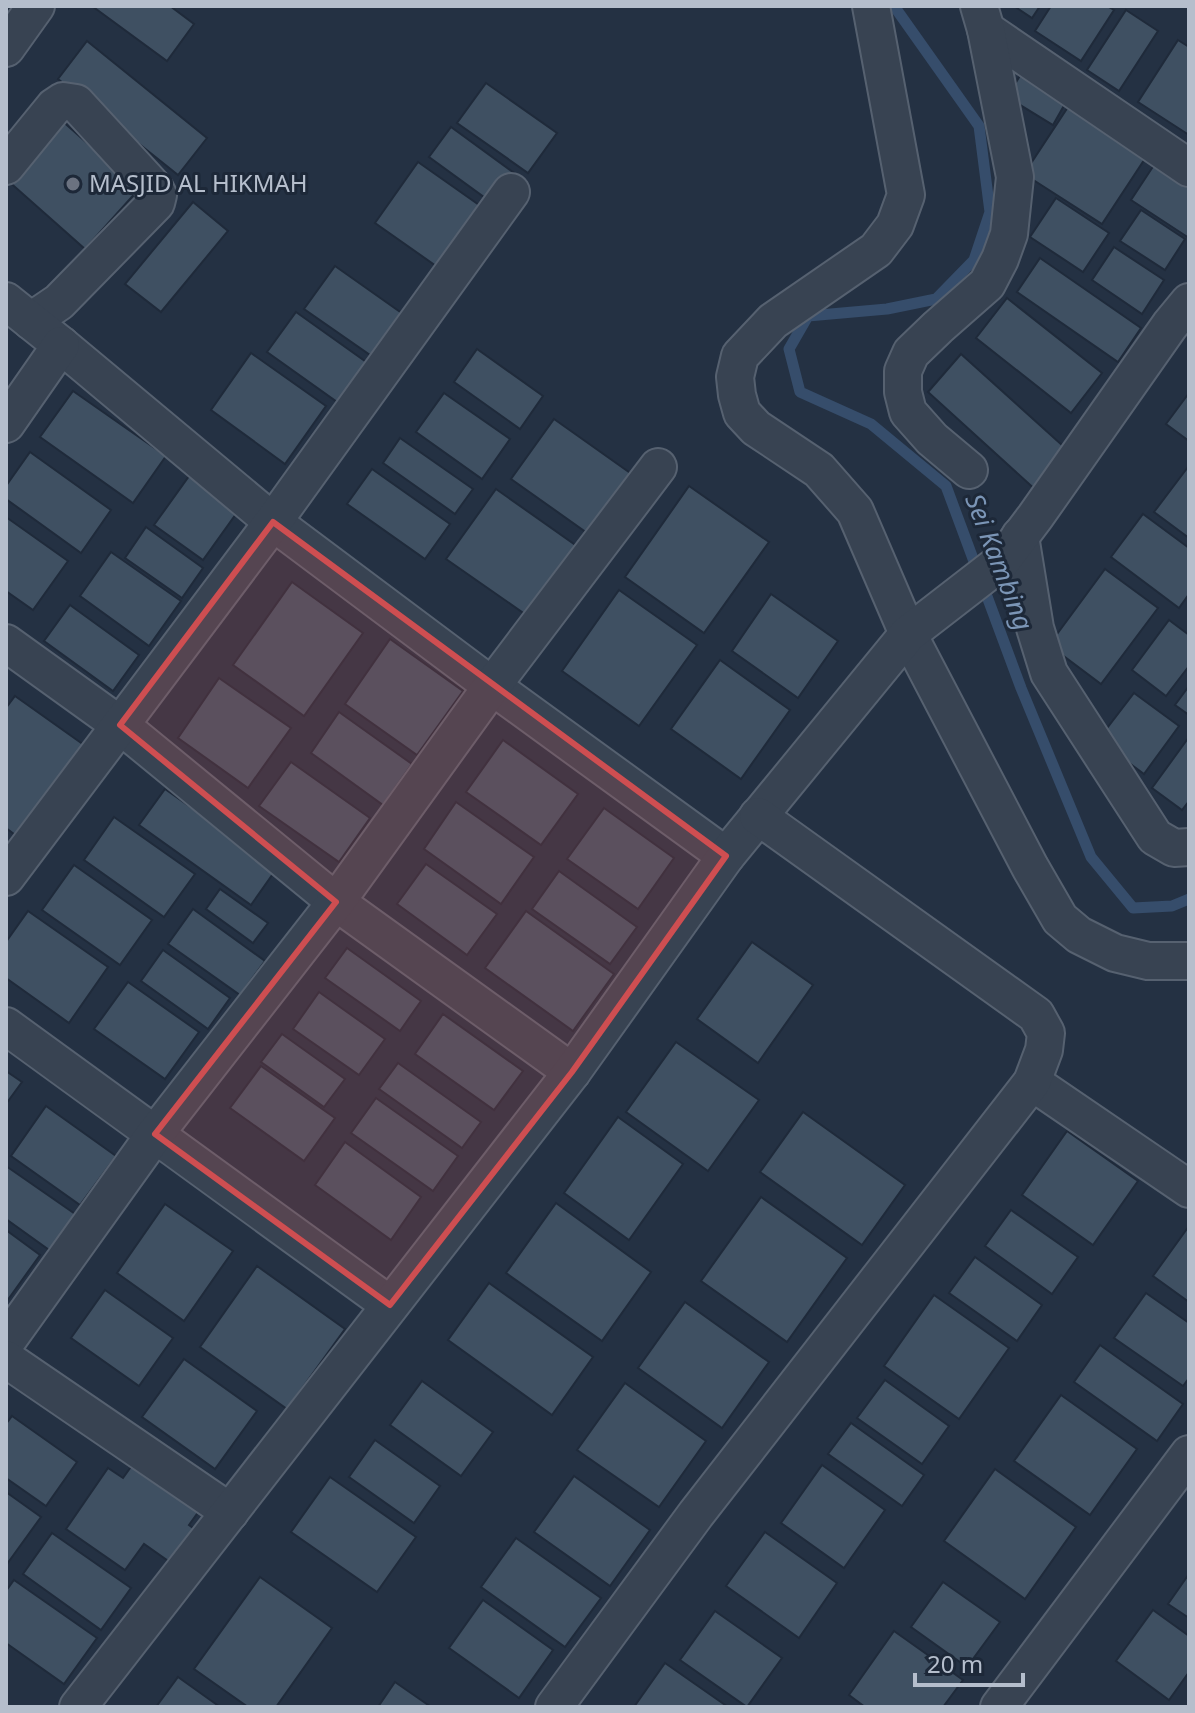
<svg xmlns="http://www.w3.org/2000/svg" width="1195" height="1713" font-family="'Noto Sans',sans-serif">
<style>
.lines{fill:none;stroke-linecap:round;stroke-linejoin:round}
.stream{stroke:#364d6b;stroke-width:11}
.building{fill:#3f5062;stroke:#1f2a3a;stroke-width:2}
.minor-casing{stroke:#566170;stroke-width:40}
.minor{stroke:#384352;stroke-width:36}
.marked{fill:#ce4e51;fill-opacity:0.2;stroke:#ce4e51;stroke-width:6;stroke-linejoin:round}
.worship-dot{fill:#6b7280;stroke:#1d2838;stroke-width:3}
.labels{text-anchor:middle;stroke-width:6;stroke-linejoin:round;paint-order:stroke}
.poi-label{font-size:24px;fill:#b5becc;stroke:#1d2838;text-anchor:start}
.water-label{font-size:26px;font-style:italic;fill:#7b95b6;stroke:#1d2838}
</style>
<rect width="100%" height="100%" fill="#243143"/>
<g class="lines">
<polyline class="stream" points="894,6 979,126 990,212 974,260 936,299 887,309 808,316 789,349 800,392 871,424 946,486 1021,688 1091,857 1133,908 1172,906 1189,899"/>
</g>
<g class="building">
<polygon points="92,6 170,6 194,24 167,61"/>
<polygon points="1014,6 1040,6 1032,18"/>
<polygon points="1051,6 1107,6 1114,10 1081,61 1035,31"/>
<polygon points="1126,10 1158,31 1119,91 1087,70"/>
<polygon points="1178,40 1189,47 1189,135 1138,102"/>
<polygon points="87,41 207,138 178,175 58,79"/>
<polygon points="1021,74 1066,102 1053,125 1007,97"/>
<polygon points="486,83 557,133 528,173 457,123"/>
<polygon points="1072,101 1150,151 1102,224 1024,174"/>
<polygon points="60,119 139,189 85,249 6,179"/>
<polygon points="451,127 517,175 495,205 429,157"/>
<polygon points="418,162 489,212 446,273 375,223"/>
<polygon points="1156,162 1189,183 1189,238 1131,200"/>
<polygon points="1056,198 1109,233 1083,272 1030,237"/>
<polygon points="193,202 228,231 161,312 125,284"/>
<polygon points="1141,210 1185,239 1165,270 1120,241"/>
<polygon points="1114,247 1164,280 1142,314 1092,280"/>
<polygon points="1040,258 1141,328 1118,362 1017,292"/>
<polygon points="335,266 403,314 373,357 304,309"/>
<polygon points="1007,298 1102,373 1071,413 976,338"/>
<polygon points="296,312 369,364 340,404 267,352"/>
<polygon points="477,349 543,396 520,429 454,382"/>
<polygon points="251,353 326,406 285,464 211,410"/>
<polygon points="961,354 1073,455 1038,492 928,392"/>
<polygon points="73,391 166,456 133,503 40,437"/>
<polygon points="444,393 510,439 482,479 416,432"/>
<polygon points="1189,393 1189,441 1166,424"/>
<polygon points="554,419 633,475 590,535 511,479"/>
<polygon points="400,438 473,489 455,514 383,463"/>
<polygon points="30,452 111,510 81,553 6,499 6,486"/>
<polygon points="1188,467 1189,468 1189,538 1154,512"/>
<polygon points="372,469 450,524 425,559 347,504"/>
<polygon points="192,472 241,507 203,560 154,525"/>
<polygon points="689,486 769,542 704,633 625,577"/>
<polygon points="496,489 581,549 532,619 446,559"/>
<polygon points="1143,514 1189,548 1189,594 1179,608 1111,557"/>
<polygon points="6,517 68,561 33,610 6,591"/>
<polygon points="146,527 203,568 182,598 125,558"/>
<polygon points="111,552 181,601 149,646 80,596"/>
<polygon points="1105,569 1158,608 1101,684 1049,645"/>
<polygon points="292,582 363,633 304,716 233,665"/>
<polygon points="619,590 697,645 639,726 562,671"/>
<polygon points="771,594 838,641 798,698 732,651"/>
<polygon points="70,605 139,655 113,691 44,641"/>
<polygon points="1169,620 1189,635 1189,666 1166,696 1132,670"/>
<polygon points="390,639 463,691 417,755 345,704"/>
<polygon points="720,660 790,710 741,779 671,729"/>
<polygon points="219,678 291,728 248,788 178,738"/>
<polygon points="1189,686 1189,715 1175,705"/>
<polygon points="1134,693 1179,726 1144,774 1098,740"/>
<polygon points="15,696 84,745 18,837 6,828 6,708"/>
<polygon points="339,712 412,764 383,805 311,753"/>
<polygon points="1189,737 1189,801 1182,810 1152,788"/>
<polygon points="503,740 578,794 541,845 466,792"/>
<polygon points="291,762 370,818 339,862 259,806"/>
<polygon points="165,789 277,868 251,905 139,825"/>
<polygon points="456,802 534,857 501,904 424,849"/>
<polygon points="604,808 674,858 638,909 567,859"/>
<polygon points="114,817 195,874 164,917 84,860"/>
<polygon points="426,864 497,914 467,955 397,904"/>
<polygon points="74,865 152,920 120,965 42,910"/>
<polygon points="559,871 637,927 610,964 532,909"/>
<polygon points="220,889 268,923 253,943 206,909"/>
<polygon points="193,909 265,961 240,995 168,944"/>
<polygon points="28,911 108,967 69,1023 6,978 6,942"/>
<polygon points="526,911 614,974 573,1031 485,968"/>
<polygon points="752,942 813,985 758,1063 697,1019"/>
<polygon points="347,948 421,1001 400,1031 325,978"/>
<polygon points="163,950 230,998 208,1029 141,981"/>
<polygon points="128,982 199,1032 165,1079 94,1029"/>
<polygon points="319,992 385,1039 359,1075 293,1029"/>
<polygon points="443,1014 523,1071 494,1110 415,1054"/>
<polygon points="282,1034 345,1079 324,1107 261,1062"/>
<polygon points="676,1042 759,1100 708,1171 626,1112"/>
<polygon points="398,1063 481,1122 462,1148 379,1089"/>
<polygon points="261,1066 335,1118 304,1161 230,1108"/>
<polygon points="6,1071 22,1082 6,1104"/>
<polygon points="376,1098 458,1156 433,1191 351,1133"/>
<polygon points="46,1106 116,1156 80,1205 11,1156"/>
<polygon points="803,1112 905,1185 862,1245 760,1172"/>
<polygon points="618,1117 683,1164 629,1240 564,1193"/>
<polygon points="1067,1131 1138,1181 1093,1245 1022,1195"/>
<polygon points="345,1142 421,1197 391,1240 315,1185"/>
<polygon points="6,1166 78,1216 52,1252 6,1219"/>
<polygon points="761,1197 847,1258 787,1342 701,1281"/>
<polygon points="556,1203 651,1272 602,1341 506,1273"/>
<polygon points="165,1204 233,1251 184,1321 117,1273"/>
<polygon points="1011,1210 1078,1257 1052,1294 985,1246"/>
<polygon points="1189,1226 1189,1302 1153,1276"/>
<polygon points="6,1230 40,1255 7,1301 6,1301"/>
<polygon points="975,1257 1042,1305 1017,1341 949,1293"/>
<polygon points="257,1266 345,1329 287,1409 200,1347"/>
<polygon points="489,1283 593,1357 552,1415 448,1340"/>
<polygon points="105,1290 173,1338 139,1386 71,1338"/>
<polygon points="1146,1293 1189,1323 1189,1378 1183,1386 1114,1338"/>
<polygon points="934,1295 1009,1348 959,1419 884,1366"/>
<polygon points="685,1302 769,1362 722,1428 638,1368"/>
<polygon points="1100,1345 1183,1404 1157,1441 1074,1382"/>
<polygon points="184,1359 257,1411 215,1469 142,1417"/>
<polygon points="885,1380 949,1426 922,1464 857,1418"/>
<polygon points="422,1381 493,1432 461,1476 390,1425"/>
<polygon points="625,1383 706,1441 659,1507 577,1450"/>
<polygon points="1061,1395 1137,1449 1090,1515 1014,1461"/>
<polygon points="12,1416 77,1462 46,1506 6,1478 6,1424"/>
<polygon points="851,1423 924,1475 902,1506 828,1454"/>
<polygon points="375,1440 440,1486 414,1523 349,1477"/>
<polygon points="138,1457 204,1504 189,1525 197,1531 174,1565 144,1544 125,1570 66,1529 108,1468 123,1478"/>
<polygon points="822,1465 885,1510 844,1568 781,1523"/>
<polygon points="995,1469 1076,1527 1025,1599 944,1541"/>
<polygon points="574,1476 650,1530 610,1586 534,1532"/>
<polygon points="330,1477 416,1537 377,1592 291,1532"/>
<polygon points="6,1492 41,1517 7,1564 6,1563"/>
<polygon points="765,1532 837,1583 799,1638 726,1586"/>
<polygon points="52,1533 131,1588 101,1630 23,1574"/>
<polygon points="516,1538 601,1598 565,1647 481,1587"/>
<polygon points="1189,1574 1189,1618 1168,1604"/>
<polygon points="260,1577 332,1628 276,1707 248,1707 194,1669"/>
<polygon points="14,1580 97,1638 64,1684 6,1643 6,1591"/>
<polygon points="943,1582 1000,1622 967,1667 911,1627"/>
<polygon points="483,1600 553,1650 519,1698 449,1648"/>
<polygon points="1153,1610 1189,1636 1189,1672 1169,1700 1116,1661"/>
<polygon points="715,1611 782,1658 747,1707 680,1660"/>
<polygon points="894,1631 963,1680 943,1707 865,1707 849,1695"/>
<polygon points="665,1663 728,1707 634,1707"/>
<polygon points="178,1677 220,1707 156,1707"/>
<polygon points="395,1682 431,1707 378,1707"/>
</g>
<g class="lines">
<g class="minor-casing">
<g id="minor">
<polyline points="871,6 906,195 895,225 876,250 773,321 740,356 735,377 737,395 742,413 756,428 819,470 855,511 908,634 1030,867 1060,919 1079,935 1115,953 1148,961 1189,961"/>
<polyline points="986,30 1189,168"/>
<polyline points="6,48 36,6"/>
<polyline points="6,166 54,107 63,101 76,103 155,189 158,195 156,203 59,302 31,321"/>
<polyline points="6,301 61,345 273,522 492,686 726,856"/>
<polyline points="6,424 61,345"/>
<polyline points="969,470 932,439 908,412 903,392 903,371 911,353 938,327 987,284 1000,259 1009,234 1015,177 986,30 979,6"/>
<polyline points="1020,536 1035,628 1049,673 1155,837 1174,848 1189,847"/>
<polyline points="6,643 120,725 336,902 572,1072"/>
<polyline points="6,877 273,522 511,192"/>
<polyline points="6,1026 390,1305"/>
<polyline points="1032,1082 1189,1189"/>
<polyline points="6,1342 155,1134 336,902 492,686 658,467"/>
<polyline points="6,1359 230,1512"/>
<polyline points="78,1707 572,1072 726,856 908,634 1001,562 1035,517 1170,325 1189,302"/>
<polyline points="554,1707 696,1514 1032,1082 1044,1050 1046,1033 1036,1015 758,816"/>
<polyline points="999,1707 1189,1454"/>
</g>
</g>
<use href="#minor" class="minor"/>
</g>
<path class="marked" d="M273,522L726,856L572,1072L390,1305L155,1134L336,902L120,725Z"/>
<circle class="worship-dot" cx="73" cy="184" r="8"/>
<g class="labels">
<g class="poi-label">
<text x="89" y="192">MASJID AL HIKMAH</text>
</g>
<g class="water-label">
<text transform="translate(999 562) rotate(69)" y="9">Sei Kambing</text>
</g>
</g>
<rect width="1195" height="1713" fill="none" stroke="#b5becc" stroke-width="16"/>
<path d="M915 1673v12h108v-12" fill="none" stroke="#b5becc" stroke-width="4"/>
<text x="927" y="1673" font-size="24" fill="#b5becc" stroke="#1d2838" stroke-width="6" paint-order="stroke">20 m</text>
</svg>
